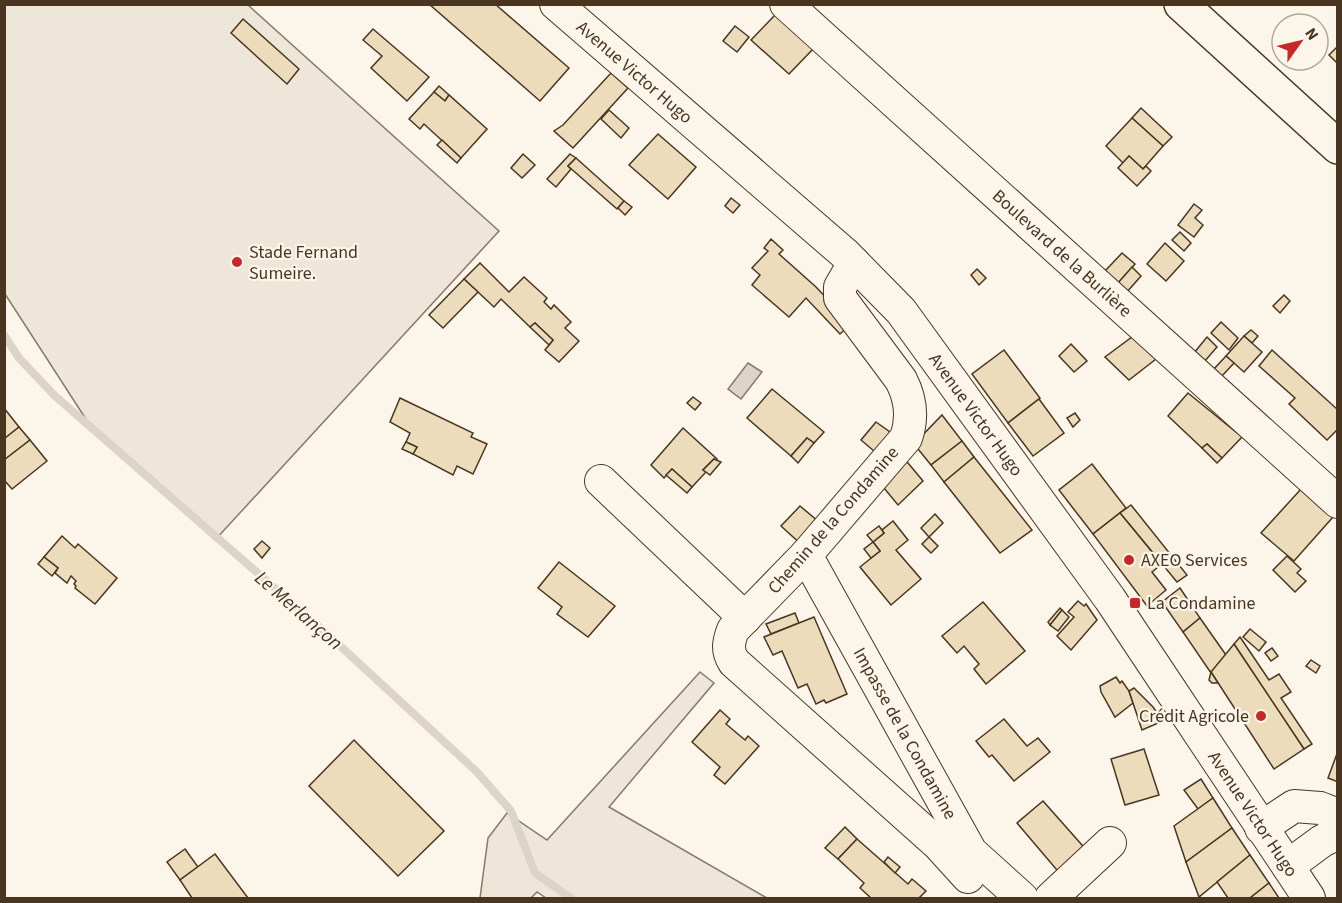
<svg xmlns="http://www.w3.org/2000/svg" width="1342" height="903" font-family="'Source Sans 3',sans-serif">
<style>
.green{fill:#ede6d9;stroke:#887966;stroke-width:1.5}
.water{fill:#dcd4c6;stroke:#887966;stroke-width:1.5}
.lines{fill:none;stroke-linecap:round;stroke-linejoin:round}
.stream{stroke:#dcd4c6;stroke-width:8}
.building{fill:#ecdcbc;stroke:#4a3520;stroke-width:1.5}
.minor-casing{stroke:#4a3520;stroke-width:34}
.major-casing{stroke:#4a3520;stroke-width:36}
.minor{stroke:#fbf6e9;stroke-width:32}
.major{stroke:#fbf6e9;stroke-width:33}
.poi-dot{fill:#c62828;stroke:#fbf6e9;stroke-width:2}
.labels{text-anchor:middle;stroke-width:4.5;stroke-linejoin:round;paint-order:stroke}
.street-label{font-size:18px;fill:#4a3520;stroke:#fbf6e9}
.poi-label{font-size:18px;fill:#4a3520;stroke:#fbf6e9;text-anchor:start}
.water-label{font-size:20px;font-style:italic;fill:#4a3520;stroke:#fbf6e9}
</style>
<rect width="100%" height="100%" fill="#fbf6e9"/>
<g class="green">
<polygon points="4,5 248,5 499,231 215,540 91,427 5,294"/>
<polygon points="700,672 714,683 609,807 767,898 546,898 537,892 531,898 480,898 488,838 507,813 547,840"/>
</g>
<polygon class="water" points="748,363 762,372 741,399 728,389"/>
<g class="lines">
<polyline class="stream" points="4,335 19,358 54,395 325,632 477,772 511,811 535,873 571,898"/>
</g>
<g class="building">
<polygon points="429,4 495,4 569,68 540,101"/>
<polygon points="775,15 813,49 789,74 751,40"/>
<polygon points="243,19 299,69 287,84 231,33"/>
<polygon points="735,26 749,37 737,52 723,41"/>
<polygon points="373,29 429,77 407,101 371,68 382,56 363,40"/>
<polygon points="1338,46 1338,64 1329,55"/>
<polygon points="611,73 628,88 573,148 554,131 563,125"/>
<polygon points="439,86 449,95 445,101 434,92"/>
<polygon points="434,92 445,101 449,95 487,129 461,158 424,124 420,129 409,119"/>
<polygon points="1141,108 1172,137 1163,146 1132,118"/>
<polygon points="609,110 629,128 621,138 601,119"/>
<polygon points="1132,118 1163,146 1143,169 1129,156 1123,163 1106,146"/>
<polygon points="658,134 696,167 668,199 629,165"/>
<polygon points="442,140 461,158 457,163 437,145"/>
<polygon points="523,154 535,165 522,178 511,168"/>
<polygon points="570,154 576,158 568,166 571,169 556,187 547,179"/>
<polygon points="1129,156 1143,169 1146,166 1151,171 1137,186 1118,168"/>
<polygon points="576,158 624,201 617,209 568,166"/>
<polygon points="731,198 740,205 733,213 725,206"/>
<polygon points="624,201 632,207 625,215 618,208"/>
<polygon points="1194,204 1202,210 1195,218 1203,225 1194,237 1178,225"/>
<polygon points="1180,232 1191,243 1184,251 1172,240"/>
<polygon points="771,239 783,250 779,254 816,287 851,324 840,334 806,298 789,317 752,285 760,275 752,268 768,251 764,248"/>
<polygon points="1165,243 1184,261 1166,281 1147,264"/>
<polygon points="1122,253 1135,264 1118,283 1105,271"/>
<polygon points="480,263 509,292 524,277 547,298 544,302 551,309 554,305 571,322 565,328 579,341 559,362 545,350 553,340 535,323 530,327 501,299 494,307 464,279"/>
<polygon points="1132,267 1141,276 1126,293 1118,283"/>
<polygon points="977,269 986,278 979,285 971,275"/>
<polygon points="464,279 478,292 443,328 429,315"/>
<polygon points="1284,295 1290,301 1280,313 1273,306"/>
<polygon points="1221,322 1238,338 1229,350 1211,333"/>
<polygon points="535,323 553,340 549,345 530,327"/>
<polygon points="1251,330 1258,336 1252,343 1244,336"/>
<polygon points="1244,336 1262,352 1244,372 1226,356"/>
<polygon points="1132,337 1156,359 1129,380 1105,357"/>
<polygon points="1207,337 1217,347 1204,362 1194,353"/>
<polygon points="1071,344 1087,361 1074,372 1059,356"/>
<polygon points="1004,350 1040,398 1008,423 972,374"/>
<polygon points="1272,350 1338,410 1338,429 1327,440 1289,404 1295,398 1259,366"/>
<polygon points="1226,356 1234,363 1221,377 1213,370"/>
<polygon points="772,389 824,432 814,443 807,438 791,456 747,418"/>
<polygon points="1188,393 1242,437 1222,458 1207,444 1202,448 1168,416"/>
<polygon points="693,397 701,403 695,410 687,403"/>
<polygon points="400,398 473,433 471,437 487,444 473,474 457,466 453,475 413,454 417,447 406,442 410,433 390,422"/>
<polygon points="1039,399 1064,433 1033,456 1008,423"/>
<polygon points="4,408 19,427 4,439"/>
<polygon points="1075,413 1080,420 1073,427 1067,418"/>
<polygon points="942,415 962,441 931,465 914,444"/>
<polygon points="876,422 897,437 881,457 861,440"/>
<polygon points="19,427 30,440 4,460 4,439"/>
<polygon points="683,428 717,459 716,461 714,459 703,470 706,472 692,487 672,469 664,478 651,465"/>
<polygon points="807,438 814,443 798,463 791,456"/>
<polygon points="30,440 47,461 12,489 4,480 4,460"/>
<polygon points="962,441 974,457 944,482 931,465"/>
<polygon points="406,442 417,447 413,454 402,449"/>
<polygon points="1207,444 1222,458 1217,463 1202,448"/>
<polygon points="903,457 923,481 898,505 879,482"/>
<polygon points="974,457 1032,530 1000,553 944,482"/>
<polygon points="714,459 721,462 710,475 703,470"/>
<polygon points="1092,464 1126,508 1093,534 1059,490"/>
<polygon points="672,469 692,487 687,493 666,475"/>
<polygon points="1301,489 1333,517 1294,561 1261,533"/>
<polygon points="1131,505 1187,575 1177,582 1120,513"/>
<polygon points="800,506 825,527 803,546 781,526"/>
<polygon points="1120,513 1162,564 1152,572 1166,590 1147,606 1093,534"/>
<polygon points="935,514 943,523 929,537 938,546 931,553 922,544 929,537 921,528"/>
<polygon points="893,521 908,540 896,550 921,579 891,605 860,567 880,551 873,542 884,533 882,530"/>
<polygon points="879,526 884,533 873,542 867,535"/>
<polygon points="62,536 75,548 78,544 117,578 95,604 75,588 76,586 74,584 76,581 71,576 67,583 55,573 58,568 44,557"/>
<polygon points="262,541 270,548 262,558 254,549"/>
<polygon points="873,542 880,551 871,558 864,549"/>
<polygon points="1287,556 1301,569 1297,573 1306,581 1295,592 1273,570"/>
<polygon points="44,557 58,568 52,576 38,564"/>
<polygon points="559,562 615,606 588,637 557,614 562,607 538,588"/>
<polygon points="1180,588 1200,618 1183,632 1162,602"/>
<polygon points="1078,601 1084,606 1086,604 1097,620 1071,650 1057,636 1074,617 1068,612"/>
<polygon points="983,602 1025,651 986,684 974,669 979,664 964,646 957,653 942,636"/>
<polygon points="1060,608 1062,610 1050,625 1048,622"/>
<polygon points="1062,610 1069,617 1058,631 1050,625"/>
<polygon points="795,613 799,623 771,634 766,624"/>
<polygon points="814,617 847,694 826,703 824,700 816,704 807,684 798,688 782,651 773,655 764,637"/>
<polygon points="1200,618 1226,655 1211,673 1183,632"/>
<polygon points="1250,629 1266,642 1259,651 1243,637"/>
<polygon points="1240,637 1269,680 1279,674 1291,692 1281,698 1312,744 1304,749 1234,644"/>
<polygon points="1234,644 1304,749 1274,769 1211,672"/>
<polygon points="1272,648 1278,656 1271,661 1265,653"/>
<polygon points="1311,660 1320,666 1316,673 1306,666"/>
<polygon points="1211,672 1218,683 1212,683 1209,680"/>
<polygon points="1116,677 1120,683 1122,681 1129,691 1133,703 1115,717 1101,692 1100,686"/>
<polygon points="1134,688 1153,707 1163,721 1142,730 1129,691"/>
<polygon points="720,710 730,719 726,724 745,740 748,736 759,746 725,784 714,775 720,767 692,742"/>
<polygon points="1004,719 1027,746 1038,738 1050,752 1014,781 992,755 989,757 976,741"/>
<polygon points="354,740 444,831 398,876 309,786"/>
<polygon points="1144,749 1159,795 1125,805 1111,759"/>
<polygon points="1338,751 1338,782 1328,778"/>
<polygon points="1201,779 1213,798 1198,809 1184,790"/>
<polygon points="1213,798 1232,828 1186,862 1174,826"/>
<polygon points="1043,801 1089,853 1062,876 1017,823"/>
<polygon points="845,827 857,839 838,859 825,848"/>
<polygon points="1232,828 1250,855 1199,897 1186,862"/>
<polygon points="857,839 908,884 912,879 926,891 919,898 871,898 860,888 864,883 838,859"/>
<polygon points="185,849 198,867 180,880 167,862"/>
<polygon points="215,854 248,898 192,898 180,880"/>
<polygon points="1250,855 1269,883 1250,898 1228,898 1217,882"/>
<polygon points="888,857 900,867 895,873 884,862"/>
<polygon points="1269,883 1279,898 1250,898"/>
</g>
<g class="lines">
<g class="minor-casing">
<g id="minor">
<path id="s1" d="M556,4L844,253L901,311L1110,599L1309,898"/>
<path id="s2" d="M786,4L1338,502"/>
<path d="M854,263L840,287V298L901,380C911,399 913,418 906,438L806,555L733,630C728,643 727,651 734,662L938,844L968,877"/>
<polyline points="601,481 745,618"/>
<path id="s3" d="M806,555L971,852L1022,898"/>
<polyline points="1261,828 1294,806 1320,808 1338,815"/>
<polyline points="1288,866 1322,841 1338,833"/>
<polyline points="1051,898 1110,843"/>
</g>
</g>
<g class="major-casing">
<polyline id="major" points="1181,4 1338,147"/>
</g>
<use href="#minor" class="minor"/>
<use href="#major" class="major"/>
</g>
<g class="poi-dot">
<circle cx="237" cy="262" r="6"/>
<circle cx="1129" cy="560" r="6"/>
<rect x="1129" y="597" width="12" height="12" rx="3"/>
<circle cx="1261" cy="716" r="6"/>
</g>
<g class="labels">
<g class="street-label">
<text dy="6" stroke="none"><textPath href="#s1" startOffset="104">Avenue Victor Hugo</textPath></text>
<text dy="6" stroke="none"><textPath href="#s2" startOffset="372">Boulevard de la Burlière</textPath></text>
<text dy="6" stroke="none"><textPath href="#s1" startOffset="590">Avenue Victor Hugo</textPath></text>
<text transform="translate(833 520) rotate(-49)" y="6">Chemin de la Condamine</text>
<text dy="6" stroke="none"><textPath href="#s3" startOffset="204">Impasse de la Condamine</textPath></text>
<text dy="6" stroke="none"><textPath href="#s1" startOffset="1076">Avenue Victor Hugo</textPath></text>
</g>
<g class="poi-label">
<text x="249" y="258">Stade Fernand<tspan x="249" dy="21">Sumeire.</tspan></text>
<text x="1141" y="566">AXEO Services</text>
<text x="1147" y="609">La Condamine</text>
<text x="1249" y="722" text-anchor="end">Crédit Agricole</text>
</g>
<g class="water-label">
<text transform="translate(299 610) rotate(41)" y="7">Le Merlançon</text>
</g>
</g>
<rect width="1342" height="903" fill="none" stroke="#4a3520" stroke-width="12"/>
<g transform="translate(1300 42) rotate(56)"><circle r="28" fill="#fbf6e9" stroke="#b4a999" stroke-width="1.5"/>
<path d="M0-4.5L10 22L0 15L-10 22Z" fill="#c62828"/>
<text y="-9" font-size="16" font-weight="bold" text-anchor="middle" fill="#4a3520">N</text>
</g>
</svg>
